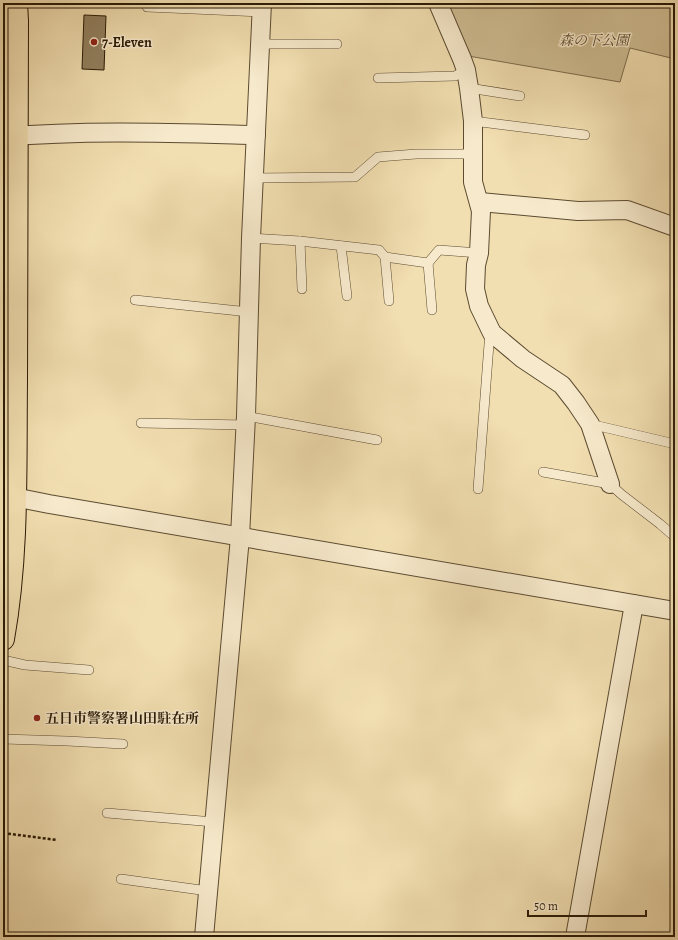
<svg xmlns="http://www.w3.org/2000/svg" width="678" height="940" font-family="Alegreya,'Noto Serif JP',serif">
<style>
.green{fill:#d0be94;stroke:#7d6c4d}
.building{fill:#92805f;stroke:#2a1a06}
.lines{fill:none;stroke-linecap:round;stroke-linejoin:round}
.service-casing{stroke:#5c4b31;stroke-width:10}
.minor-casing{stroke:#5c4b31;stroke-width:20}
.primary-casing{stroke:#2a1a06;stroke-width:24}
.path{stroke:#2a1a06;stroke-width:2.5;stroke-dasharray:3 2;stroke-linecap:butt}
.service{stroke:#f7eacc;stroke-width:9}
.minor{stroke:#f7eacc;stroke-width:18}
.primary{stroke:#f2dfb1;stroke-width:22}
.poi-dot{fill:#8f2418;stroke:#f7eacc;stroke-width:1.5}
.labels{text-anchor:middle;stroke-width:3;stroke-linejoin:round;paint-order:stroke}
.park-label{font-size:14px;font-style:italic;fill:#5c4b31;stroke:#f7eacc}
.poi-label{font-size:14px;font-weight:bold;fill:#2a1a06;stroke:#f7eacc;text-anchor:start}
</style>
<rect width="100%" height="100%" fill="#f2dfb1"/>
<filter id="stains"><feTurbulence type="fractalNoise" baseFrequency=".005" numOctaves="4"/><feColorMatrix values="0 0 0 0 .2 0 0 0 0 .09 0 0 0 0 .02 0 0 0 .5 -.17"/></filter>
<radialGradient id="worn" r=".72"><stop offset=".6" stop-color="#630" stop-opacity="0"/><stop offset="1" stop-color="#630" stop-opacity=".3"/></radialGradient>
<polygon class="green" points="442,3 675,3 675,59 630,48 620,82 468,56"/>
<g class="building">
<rect x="70" y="3" width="23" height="3"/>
<polygon points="84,15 106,16 104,70 82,69"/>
</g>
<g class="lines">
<g class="service-casing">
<g id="service">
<polyline points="147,7 262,12"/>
<polyline points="260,44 337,44"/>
<polyline points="378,78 455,76 466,70"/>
<polyline points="469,88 520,96"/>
<polyline points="473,121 585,135"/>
<polyline points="254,178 355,177 378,157 416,154 473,154"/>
<polyline points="251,238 300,241 379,250 385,257 428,263 439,250 479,253"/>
<polyline points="300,241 302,289"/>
<polyline points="341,246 347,296"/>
<polyline points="385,257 389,301"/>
<polyline points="428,263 432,310"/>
<polyline points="135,300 249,312"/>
<polyline points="246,416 377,440"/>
<polyline points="141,423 246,425"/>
<polyline points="590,424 675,444"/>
<polyline points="543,472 610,484 621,494 660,524 675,537"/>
<polyline points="478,489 490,331"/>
<polyline points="3,660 25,665 89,670"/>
<polyline points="3,739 67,741 123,744"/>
<polyline points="107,813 214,822"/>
<polyline points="121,879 208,891"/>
</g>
</g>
<g class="minor-casing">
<g id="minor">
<polyline points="438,3 462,59 466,70 469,88 473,121 473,182 481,211 479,253 476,265 475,289 479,306 492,333 523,359 562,385 576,403 590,424 610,484"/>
<path d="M3,137C87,130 172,133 256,135"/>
<polyline points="480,202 578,211 627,210 675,227"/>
<polyline points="14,497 49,504 675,611"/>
<polyline points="204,937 240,537 246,416 251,238 262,3"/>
<polyline points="575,937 634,604"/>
</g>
</g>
<g class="primary-casing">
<path id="primary" d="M3,639C18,555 15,468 16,382C17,261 17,141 17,21L16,3"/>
</g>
<polyline class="path" points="3,833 57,840"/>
<use href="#service" class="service"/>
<use href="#minor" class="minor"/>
<use href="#primary" class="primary"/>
</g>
<g class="poi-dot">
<circle cx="94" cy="42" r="4"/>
<circle cx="37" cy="718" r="4"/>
</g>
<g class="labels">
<g class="park-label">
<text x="594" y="45">森の下公園</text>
</g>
<g class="poi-label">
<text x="102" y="47">7-Eleven</text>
<text x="45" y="723">五日市警察署山田駐在所</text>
</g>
</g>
<rect width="678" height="940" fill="none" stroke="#f2dfb1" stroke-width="16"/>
<rect x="4" y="4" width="670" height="932" fill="none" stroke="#2a1a06" stroke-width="2"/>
<rect x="8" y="8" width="662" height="924" fill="none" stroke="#2a1a06"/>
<path d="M528 910v6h118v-6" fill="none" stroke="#2a1a06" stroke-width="2"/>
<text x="534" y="910" font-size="12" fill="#2a1a06" stroke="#f7eacc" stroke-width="3" paint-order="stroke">50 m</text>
<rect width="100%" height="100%" filter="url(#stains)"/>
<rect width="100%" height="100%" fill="url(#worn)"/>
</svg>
